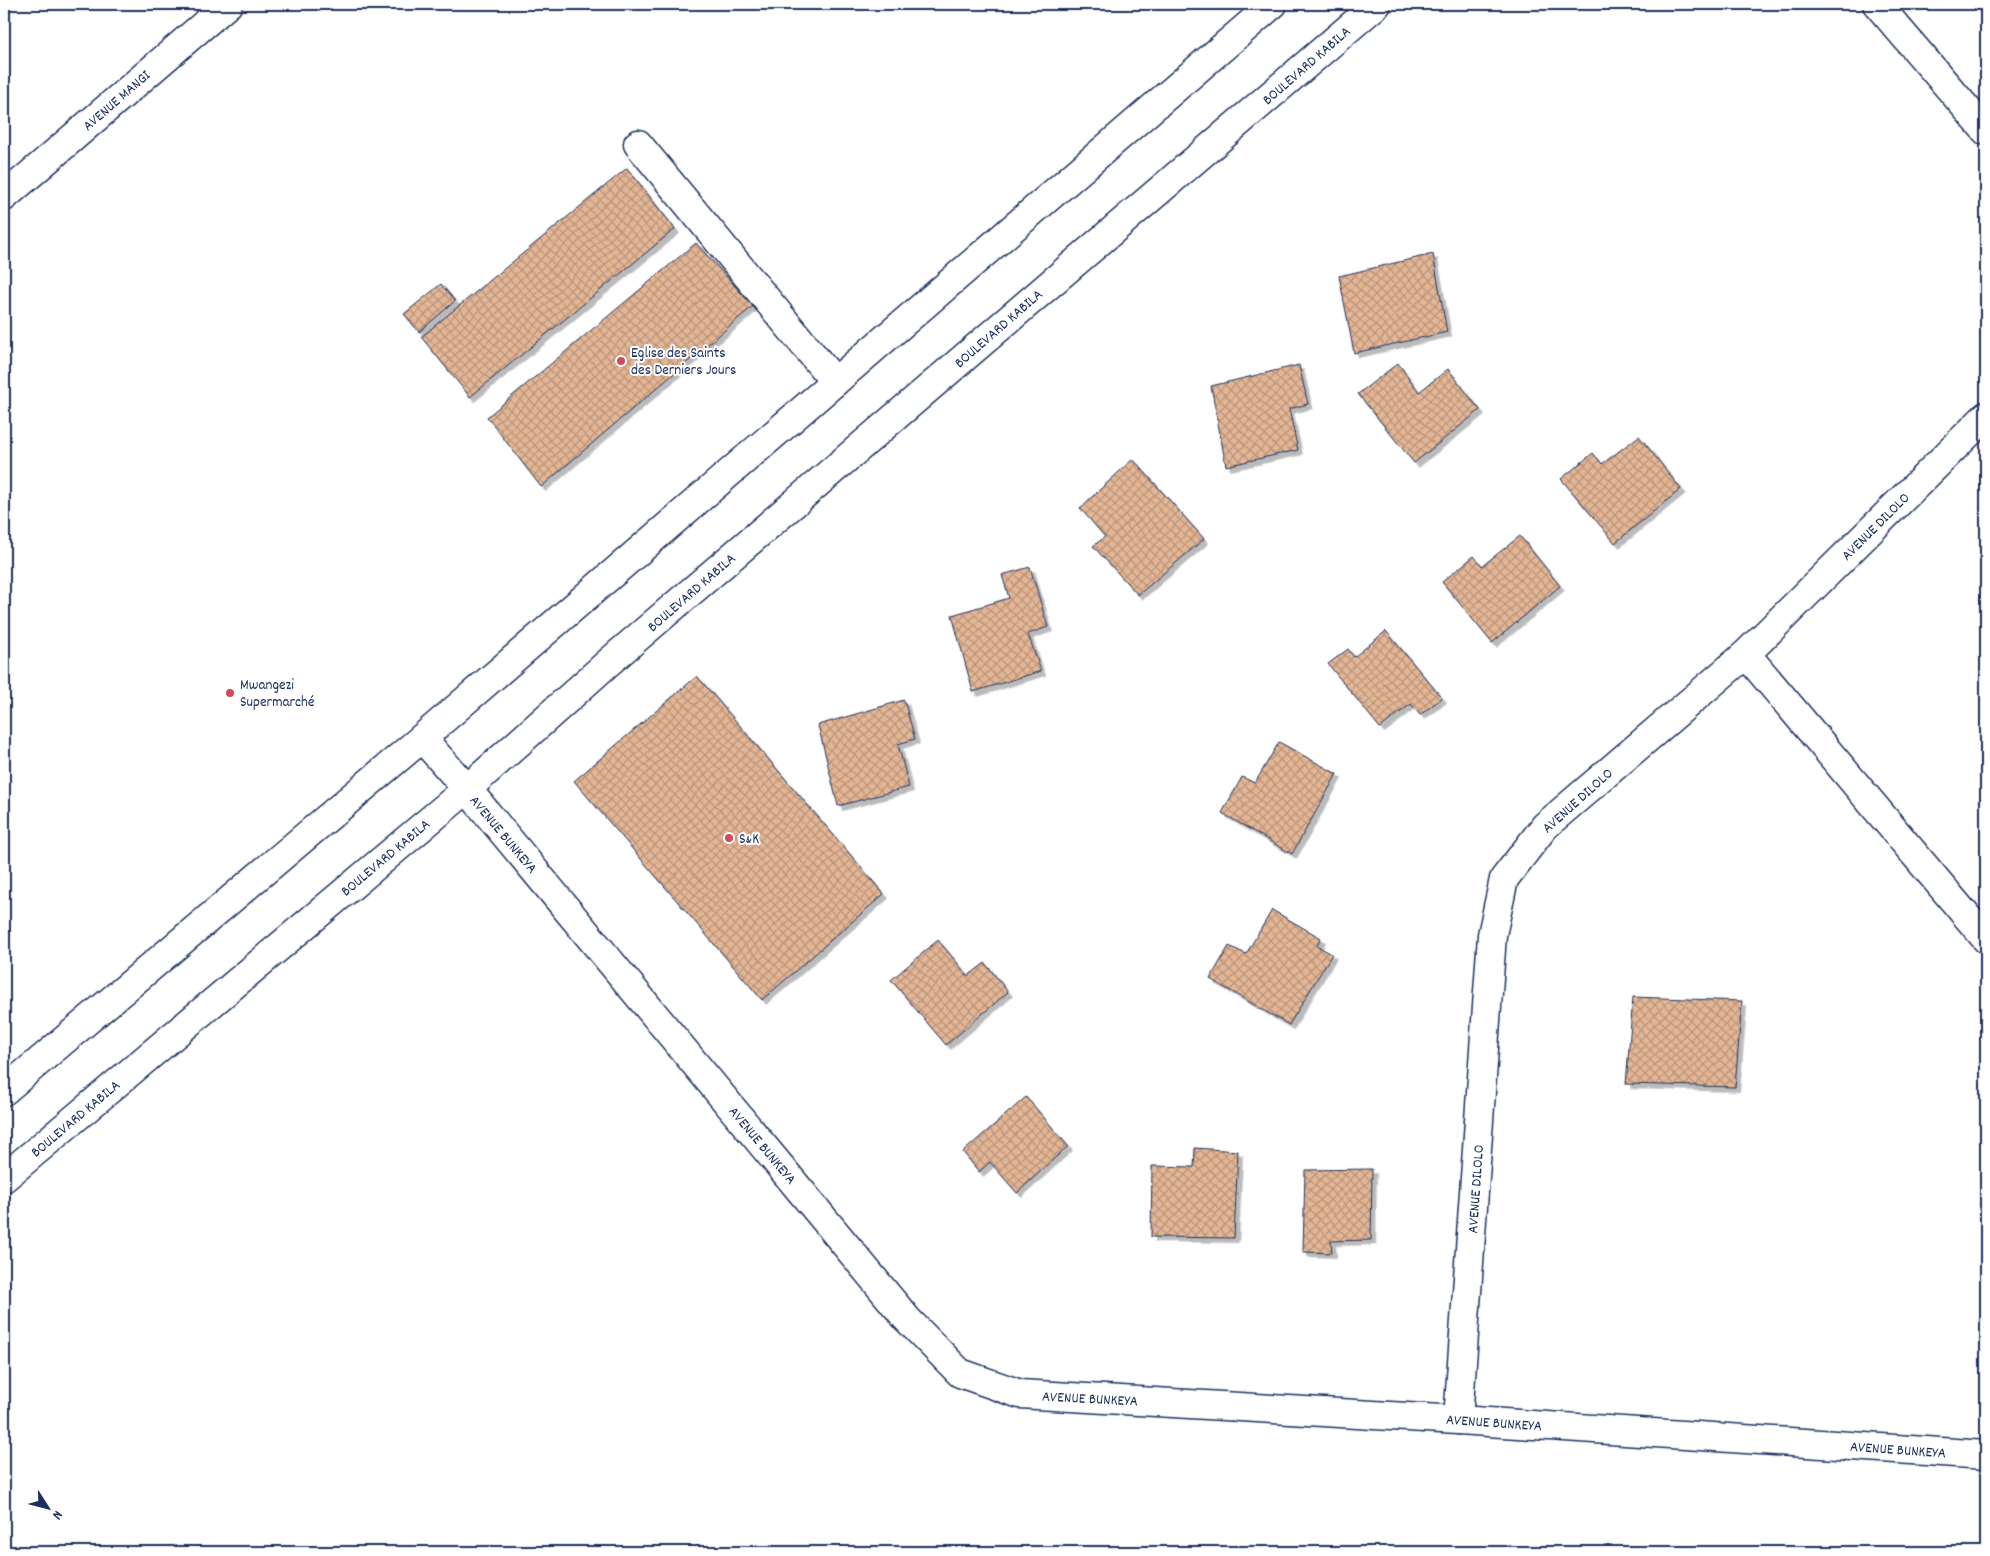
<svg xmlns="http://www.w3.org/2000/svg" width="1990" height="1556" font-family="Dekko,sans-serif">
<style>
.building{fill:url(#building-cross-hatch);stroke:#1b2f5e;filter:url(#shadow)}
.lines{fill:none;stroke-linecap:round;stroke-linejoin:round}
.minor-casing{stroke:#1b2f5e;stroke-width:31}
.minor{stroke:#fff;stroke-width:28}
.poi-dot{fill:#d1495b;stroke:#fff;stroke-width:2}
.labels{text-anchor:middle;stroke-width:4;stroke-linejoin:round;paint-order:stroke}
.street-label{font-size:15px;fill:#1b2f5e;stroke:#fff}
.poi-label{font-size:15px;fill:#1b2f5e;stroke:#fff;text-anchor:start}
</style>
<defs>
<pattern id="building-cross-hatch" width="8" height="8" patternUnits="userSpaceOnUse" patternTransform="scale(1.25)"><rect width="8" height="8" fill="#e4b694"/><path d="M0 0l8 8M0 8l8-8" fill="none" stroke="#b8947c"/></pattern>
<filter id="shadow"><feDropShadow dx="4.5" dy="4.5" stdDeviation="0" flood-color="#0004"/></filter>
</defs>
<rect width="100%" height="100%" fill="#fff"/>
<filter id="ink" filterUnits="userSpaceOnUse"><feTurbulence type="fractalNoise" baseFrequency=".02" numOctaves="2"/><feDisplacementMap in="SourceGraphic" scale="10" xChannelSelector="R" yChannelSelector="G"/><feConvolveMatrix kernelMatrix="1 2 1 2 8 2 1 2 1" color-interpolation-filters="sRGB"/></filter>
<g filter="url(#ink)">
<g class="building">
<polygon points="627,168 675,229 470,397 421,337"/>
<polygon points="696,243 753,306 541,487 487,417"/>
<polygon points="1433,254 1447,332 1354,353 1339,276"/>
<polygon points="441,284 455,301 419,332 404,314"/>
<polygon points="1398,363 1419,392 1448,369 1480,410 1414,463 1358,394"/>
<polygon points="1299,365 1308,404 1289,409 1298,450 1226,466 1211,386"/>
<polygon points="1639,436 1681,489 1615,543 1561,479 1593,453 1602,464"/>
<polygon points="1133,459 1204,539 1138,595 1093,546 1105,537 1080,508"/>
<polygon points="1520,536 1560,586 1492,643 1442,582 1474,556 1482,566"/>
<polygon points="1030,567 1048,627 1028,634 1041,671 973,692 952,615 1009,598 1002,575"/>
<polygon points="1386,631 1442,698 1420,715 1411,704 1380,728 1328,664 1348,649 1354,657"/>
<polygon points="697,676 884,894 762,1000 574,781"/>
<polygon points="904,700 915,739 898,744 909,787 838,806 818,725"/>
<polygon points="1279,742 1337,774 1292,854 1222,813 1242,777 1255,783"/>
<polygon points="1272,910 1321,938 1317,946 1332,954 1289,1025 1210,979 1229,946 1246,954"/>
<polygon points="938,940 968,976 985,963 1008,992 946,1045 891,980"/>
<polygon points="1633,997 1742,1001 1735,1087 1626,1084"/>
<polygon points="1026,1097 1068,1146 1017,1193 990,1162 979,1172 963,1152"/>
<polygon points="1195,1148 1238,1151 1234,1238 1151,1237 1152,1166 1194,1167"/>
<polygon points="1372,1169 1371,1240 1331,1241 1332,1253 1303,1252 1305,1170"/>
</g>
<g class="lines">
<g class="minor-casing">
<g id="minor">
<polyline points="1877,4 1986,131"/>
<polyline points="638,144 835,382"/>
<polyline points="4,197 228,4"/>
<polyline points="1746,654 1986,939"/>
<polyline points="422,738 467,789 907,1319 960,1373 1020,1394 1458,1420 1986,1455"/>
<polyline points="4,1091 422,738 1273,4"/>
<polyline points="4,1178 467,789 609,662 1377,4"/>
<polyline points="1458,1420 1492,935 1504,879 1545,826 1746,654 1986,416"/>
</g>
</g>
<use href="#minor" class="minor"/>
</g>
</g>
<g class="poi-dot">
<circle cx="621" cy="361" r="5"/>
<circle cx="230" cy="693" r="5"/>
<circle cx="729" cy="838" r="5"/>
</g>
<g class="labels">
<g class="street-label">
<text transform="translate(1306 65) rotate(-41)" y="5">BOULEVARD KABILA</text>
<text transform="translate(116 100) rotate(-41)" y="5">AVENUE MANGI</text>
<text transform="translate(998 328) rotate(-41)" y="5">BOULEVARD KABILA</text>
<text transform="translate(1875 526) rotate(-45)" y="5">AVENUE DILOLO</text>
<text transform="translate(691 592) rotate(-41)" y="5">BOULEVARD KABILA</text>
<text transform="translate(1577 800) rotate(-42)" y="5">AVENUE DILOLO</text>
<text transform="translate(504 834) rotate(50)" y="5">AVENUE BUNKEYA</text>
<text transform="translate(385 857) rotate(-40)" y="5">BOULEVARD KABILA</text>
<text transform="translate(75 1118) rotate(-40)" y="5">BOULEVARD KABILA</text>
<text transform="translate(763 1145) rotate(50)" y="5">AVENUE BUNKEYA</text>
<text transform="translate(1475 1189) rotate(-86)" y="5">AVENUE DILOLO</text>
<text transform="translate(1090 1398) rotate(3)" y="5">AVENUE BUNKEYA</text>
<text transform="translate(1494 1422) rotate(4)" y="5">AVENUE BUNKEYA</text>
<text transform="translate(1898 1449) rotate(4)" y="5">AVENUE BUNKEYA</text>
</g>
<g class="poi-label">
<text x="631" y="357">Eglise des Saints<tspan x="631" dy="17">des Derniers Jours</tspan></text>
<text x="240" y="689">Mwangezi<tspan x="240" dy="17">Supermarché</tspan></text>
<text x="739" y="843">S&amp;K</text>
</g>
</g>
<rect width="1990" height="1556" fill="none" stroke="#fff" stroke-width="20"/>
<rect x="10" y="10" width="1970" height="1536" fill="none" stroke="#1b2f5e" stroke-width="2" filter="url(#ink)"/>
<g transform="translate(48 1508) rotate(126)" stroke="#ffffff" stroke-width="4" paint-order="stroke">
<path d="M0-4L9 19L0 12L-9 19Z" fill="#1b2f5e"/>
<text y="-8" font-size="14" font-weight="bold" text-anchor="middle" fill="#1b2f5e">N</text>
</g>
</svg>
